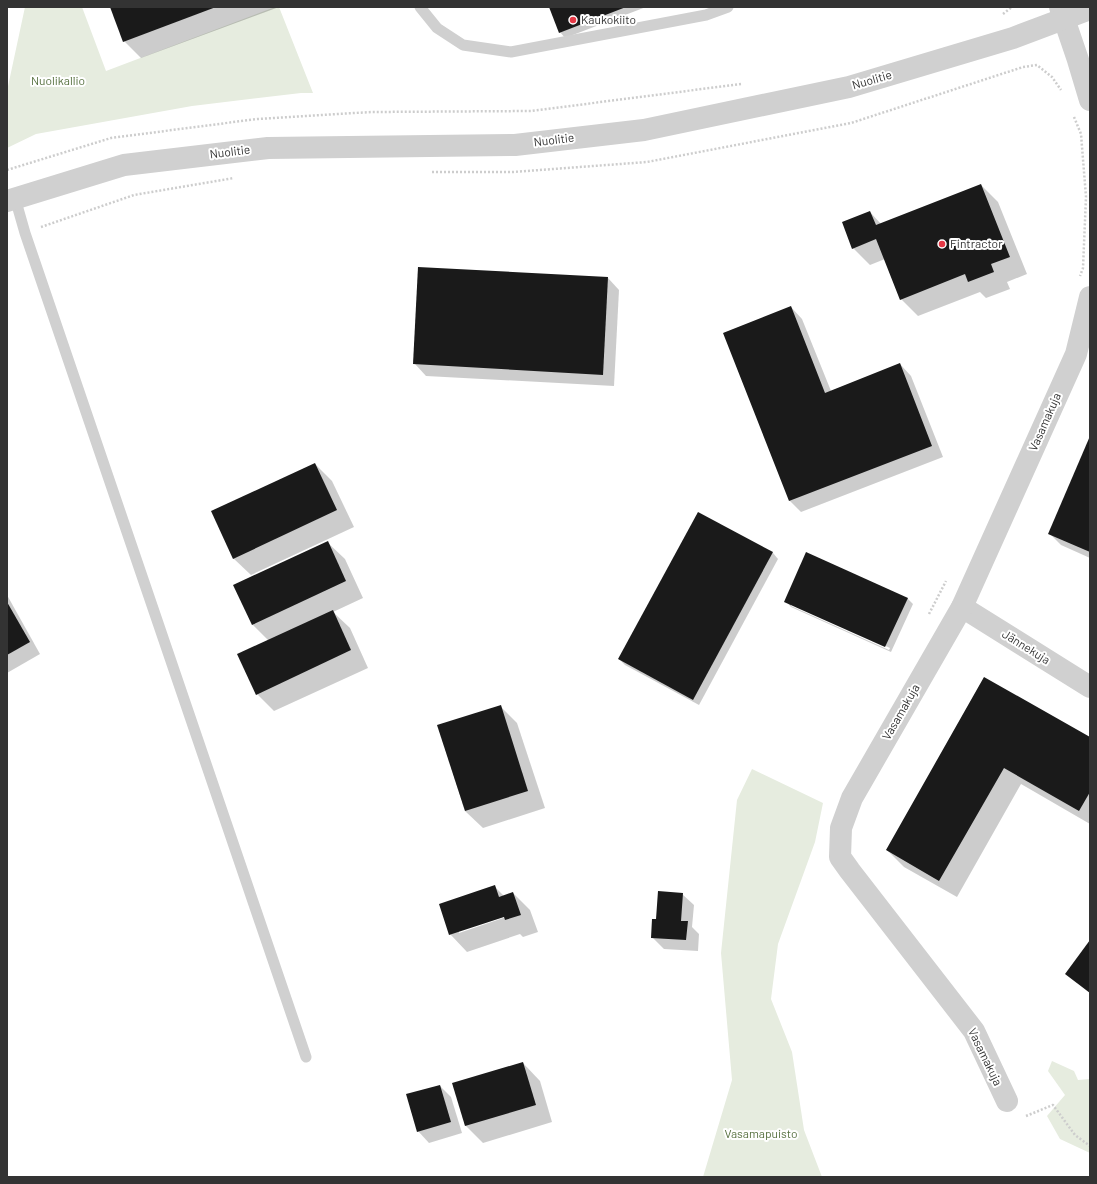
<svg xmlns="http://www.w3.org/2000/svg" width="1097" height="1184" font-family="Barlow,sans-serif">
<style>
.green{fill:#e6ecdf}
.shadow{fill:#0003;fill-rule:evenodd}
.building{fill:#1a1a1a}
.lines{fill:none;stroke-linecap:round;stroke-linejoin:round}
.path{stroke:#cdcdcd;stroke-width:2.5;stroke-dasharray:2 2;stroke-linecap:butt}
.service{stroke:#d0d0d0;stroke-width:11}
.minor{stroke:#d0d0d0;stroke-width:22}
.poi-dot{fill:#e63946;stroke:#fff;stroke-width:1.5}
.labels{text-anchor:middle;stroke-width:4;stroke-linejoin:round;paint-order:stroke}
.poi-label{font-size:12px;fill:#333;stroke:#fff;text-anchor:start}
.street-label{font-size:12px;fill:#333;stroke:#fff}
.park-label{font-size:12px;fill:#56703f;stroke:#fff}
</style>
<rect width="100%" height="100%" fill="#fff"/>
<g class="green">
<polygon points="25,7 82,7 106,71 275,7 279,7 313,93 301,93 192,106 36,134 7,148 7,91"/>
<polygon points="752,769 823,803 815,842 778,944 771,999 792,1052 804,1130 822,1177 703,1177 732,1080 721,953 737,800"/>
<polygon points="1052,1061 1074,1071 1078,1080 1090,1079 1090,1153 1060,1139 1047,1116 1065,1095 1048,1071"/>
</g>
<g class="shadow">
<polygon points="111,7 279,7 141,58 124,41"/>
<polygon points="550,7 646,7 565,38 560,32"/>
<polygon points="981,185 998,202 1027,274 1007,282 1010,289 986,298 980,292 918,316 901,299 885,259 870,265 853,248 870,212 881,224"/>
<polygon points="608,278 619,290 614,386 426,376 415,364"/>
<polygon points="791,307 802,319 831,391 900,364 911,376 943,457 801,512 790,501 724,333"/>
<polygon points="1090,439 1090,558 1061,545 1050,534"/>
<polygon points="315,464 332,481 354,527 251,575 233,558"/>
<polygon points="698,513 773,553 778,559 699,705 625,665 619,659"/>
<polygon points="327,542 345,559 363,598 333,612 350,628 368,668 274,711 257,694 269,641 253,625"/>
<polygon points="7,595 40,654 7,673"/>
<path d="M907,598L913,604L891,652L791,607L786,601ZM791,603L890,648L889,650L791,606Z"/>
<polygon points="984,678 1090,738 1090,824 1021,784 957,897 904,867 887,850"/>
<polygon points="500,706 517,723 545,808 483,828 465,811 438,726"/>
<path d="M494,886L504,896L513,893L530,910L538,932L523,937L520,934L467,952L450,934ZM509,914V916L459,933V931Z"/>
<polygon points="682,894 694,905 692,927 699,934 698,951 664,949 652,937 657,920"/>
<polygon points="1090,942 1090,993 1066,974"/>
<polygon points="523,1063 540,1081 552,1122 483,1143 466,1126 453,1084"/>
<polygon points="440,1086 451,1097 462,1133 429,1143 418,1131"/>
</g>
<g class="building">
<polygon points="110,7 216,7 123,42"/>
<polygon points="549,7 626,7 559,33"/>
<polygon points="981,184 1010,257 991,264 994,272 968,282 965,274 900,300 876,239 852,249 842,222 870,211 876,225"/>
<polygon points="418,267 608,277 603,375 413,364"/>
<polygon points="791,306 825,393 900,363 932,446 789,501 723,333"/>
<polygon points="1090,436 1090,552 1048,534"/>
<polygon points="315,463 337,510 233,559 211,511"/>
<polygon points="698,512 773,552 693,700 618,659"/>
<polygon points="328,541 346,581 252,625 233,585"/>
<polygon points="806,552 908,598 885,647 784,602"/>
<polygon points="7,602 30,642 7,655"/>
<polygon points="333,610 351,650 256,695 237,654"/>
<polygon points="984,677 1090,737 1090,792 1079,811 1004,768 939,881 886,850"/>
<polygon points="501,705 528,791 465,811 437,725"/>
<polygon points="495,885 499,897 513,892 521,915 505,920 504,917 449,935 439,904"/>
<polygon points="658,891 683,893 681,921 688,921 686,940 651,938 652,919 656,919"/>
<polygon points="1090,940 1090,993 1065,974"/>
<polygon points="523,1062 536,1105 465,1126 452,1083"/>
<polygon points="440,1085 451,1122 417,1132 406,1094"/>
</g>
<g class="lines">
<g class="path">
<polyline points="1003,14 1012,7"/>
<polyline points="1074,117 1081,134 1086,197 1083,268 1080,276"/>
<polyline points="7,170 111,138 257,119 371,112 531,111 741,84"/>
<polyline points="432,172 513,172 647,162 851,123 1023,67 1037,65 1052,77 1061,90"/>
<polyline points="41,227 134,195 234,178"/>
<polyline points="929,614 946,581"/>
<polyline points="1026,1116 1053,1105 1075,1135 1090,1146"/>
</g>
<g class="service">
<polyline points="420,7 437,28 463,45 511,52 706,15 728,7"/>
<polyline points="15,198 25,233 306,1057"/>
</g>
<g class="minor">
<polyline points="1060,7 1078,60 1090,100"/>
<polyline points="7,201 124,165 268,148 515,145 644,130 849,87 1013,38 1090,9"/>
<polyline points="962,607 1090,687"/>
<polyline points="1007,1101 974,1031 850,871 840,857 841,828 852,798 962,607 1076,354 1090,297"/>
</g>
</g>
<g class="poi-dot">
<circle cx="573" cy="20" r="4"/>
<circle cx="942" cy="244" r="4"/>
</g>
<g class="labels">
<g class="poi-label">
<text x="581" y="24">Kaukokiito</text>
<text x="950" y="248">Fintractor</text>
</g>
<g class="street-label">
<text transform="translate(872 80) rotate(-16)" y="4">Nuolitie</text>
<text transform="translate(554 140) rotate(-7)" y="4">Nuolitie</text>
<text transform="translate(230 152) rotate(-7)" y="4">Nuolitie</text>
<text transform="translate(1045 422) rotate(-66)" y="4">Vasamakuja</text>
<text transform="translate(1026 647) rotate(32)" y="4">Jännekuja</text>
<text transform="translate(901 712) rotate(-60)" y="4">Vasamakuja</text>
<text transform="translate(985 1057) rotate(64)" y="4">Vasamakuja</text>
</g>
<g class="park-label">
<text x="58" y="85">Nuolikallio</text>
<text x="761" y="1138">Vasamapuisto</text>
</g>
</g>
<rect width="1097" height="1184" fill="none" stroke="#333333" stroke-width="16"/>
</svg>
